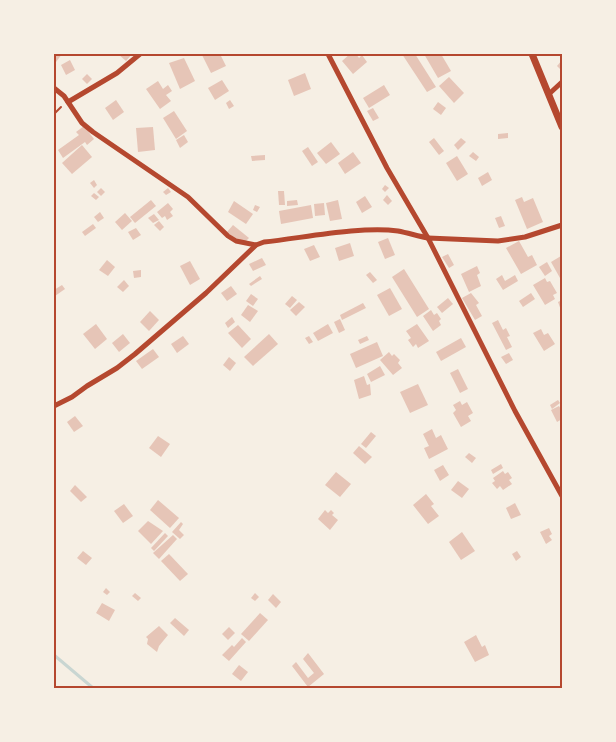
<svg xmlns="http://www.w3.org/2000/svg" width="616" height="742" font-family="'Fira Sans Condensed',sans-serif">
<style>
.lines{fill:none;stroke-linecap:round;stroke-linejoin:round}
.stream{stroke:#c9d6d2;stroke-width:3}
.building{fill:#e6c5b7}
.path{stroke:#b5482f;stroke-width:2}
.minor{stroke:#b5482f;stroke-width:5}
.secondary{stroke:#b5482f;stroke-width:7}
.neatline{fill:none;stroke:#b5482f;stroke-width:2}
</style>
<rect width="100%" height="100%" fill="#f6efe4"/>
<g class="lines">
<polyline class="stream" points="54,655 93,688"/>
</g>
<g class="building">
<polygon points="54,54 62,54 56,62 54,60"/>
<polygon points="118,54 132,54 126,61"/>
<polygon points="204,54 220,54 226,66 211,73 202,55"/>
<polygon points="350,54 356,54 359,58 362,55 367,62 353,74 342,61"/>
<polygon points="402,54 415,54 436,87 427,92"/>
<polygon points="424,54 441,54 451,71 438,78"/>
<polygon points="184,58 195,81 180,89 169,63"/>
<polygon points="70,60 75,70 66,75 61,65"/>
<polygon points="562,60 562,71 557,66"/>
<polygon points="305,73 311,89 294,96 288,80"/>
<polygon points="87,74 92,79 87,84 82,79"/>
<polygon points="449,77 464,93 454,103 439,86"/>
<polygon points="222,80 229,91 215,100 208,88"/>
<polygon points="158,81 163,89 168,85 172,91 166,95 171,101 160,109 146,89"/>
<polygon points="384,85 390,95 369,108 363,98"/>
<polygon points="116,100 124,112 113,120 105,108"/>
<polygon points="230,100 234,106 229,109 226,103"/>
<polygon points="438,102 446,108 441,115 433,109"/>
<polygon points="373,108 379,118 373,121 367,111"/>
<polygon points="174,111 187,131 176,139 163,118"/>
<polygon points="84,126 94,139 87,145 85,142 63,158 58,150 79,135 76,132"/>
<polygon points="153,127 155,150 138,152 136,128"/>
<polygon points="508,133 508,138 498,139 498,134"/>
<polygon points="184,135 188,142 180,148 176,140"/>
<polygon points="434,138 444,151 439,155 429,142"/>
<polygon points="461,138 466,142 458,150 454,145"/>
<polygon points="331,142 340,154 326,164 317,153"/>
<polygon points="82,145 92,157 72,174 62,163"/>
<polygon points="308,147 318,162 312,166 302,151"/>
<polygon points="353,152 361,163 345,174 338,163"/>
<polygon points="473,152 479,157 476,161 469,156"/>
<polygon points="265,155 265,160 252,161 251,156"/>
<polygon points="457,156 468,174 457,181 446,163"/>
<polygon points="488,172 492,180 482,186 478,178"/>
<polygon points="94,180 97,185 94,188 90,183"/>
<polygon points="385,185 389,188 385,192 382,189"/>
<polygon points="101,188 105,192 101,196 97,192"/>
<polygon points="168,188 171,192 166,195 163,192"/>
<polygon points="278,191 284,191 285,205 279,205"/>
<polygon points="94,193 99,197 96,200 91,196"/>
<polygon points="387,195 392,201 388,205 383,200"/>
<polygon points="365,196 372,207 362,213 356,202"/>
<polygon points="522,197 524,202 533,198 543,222 527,229 515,200"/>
<polygon points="151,200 156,206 135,223 130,217"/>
<polygon points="297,200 298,205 287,206 287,201"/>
<polygon points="338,200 342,219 330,221 326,203"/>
<polygon points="234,201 253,214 246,224 228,212"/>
<polygon points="168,203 173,209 170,212 173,216 167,220 165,216 162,218 157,212"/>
<polygon points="324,203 325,215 315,216 314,204"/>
<polygon points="255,205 260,207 257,212 253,210"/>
<polygon points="311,205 313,218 281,224 279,211"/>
<polygon points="100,212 104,218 98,222 94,217"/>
<polygon points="125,213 132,221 122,230 115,222"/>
<polygon points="154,214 159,220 153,223 148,218"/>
<polygon points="501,216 505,226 499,228 495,218"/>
<polygon points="159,221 164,227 160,231 154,225"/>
<polygon points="93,224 96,228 85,236 82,232"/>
<polygon points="233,225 249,238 243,244 227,232"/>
<polygon points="136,228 141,235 133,240 128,232"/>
<polygon points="388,238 395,255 385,259 378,242"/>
<polygon points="519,241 528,257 532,255 537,265 521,274 506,248"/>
<polygon points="350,243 354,256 339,261 335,248"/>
<polygon points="314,245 320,257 310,261 304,249"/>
<polygon points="448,254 454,265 449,268 442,257"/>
<polygon points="561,256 562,277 560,278 551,262"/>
<polygon points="262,258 266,265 253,271 249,264"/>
<polygon points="107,260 115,267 108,276 99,270"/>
<polygon points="190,261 200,279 190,285 180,266"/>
<polygon points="547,262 552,271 545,276 539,267"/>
<polygon points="477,266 480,273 477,275 481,286 469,292 461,274"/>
<polygon points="404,269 429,309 417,317 392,277"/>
<polygon points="141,270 141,277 134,278 133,271"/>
<polygon points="370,272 377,280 373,283 366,275"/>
<polygon points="502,275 505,281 515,275 518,281 503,290 496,279"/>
<polygon points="260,276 262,279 251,286 249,284"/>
<polygon points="545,278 547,282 550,281 557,293 553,295 555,299 545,305 533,285"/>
<polygon points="124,280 129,286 123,292 117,287"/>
<polygon points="62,285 65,289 55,296 54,290"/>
<polygon points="231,286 237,294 227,301 221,293"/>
<polygon points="390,288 402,309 389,316 377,295"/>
<polygon points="471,293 479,303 476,305 482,316 475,320 462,298"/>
<polygon points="531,293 535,299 523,307 519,301"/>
<polygon points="251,294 258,299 253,306 246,301"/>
<polygon points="292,296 297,300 290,308 285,304"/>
<polygon points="448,298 453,304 442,313 437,307"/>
<polygon points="562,300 562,313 558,302"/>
<polygon points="299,302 305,307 296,316 290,310"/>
<polygon points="363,303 366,308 342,320 340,315"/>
<polygon points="248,305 258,311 250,322 241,315"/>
<polygon points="431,310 434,315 437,313 441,319 439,321 441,325 433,331 423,316"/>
<polygon points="150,311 159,320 149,331 140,322"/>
<polygon points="232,317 235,322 228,328 225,323"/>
<polygon points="340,319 345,330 339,333 334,322"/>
<polygon points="498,320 503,330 506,328 510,336 507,337 512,347 506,350 492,323"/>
<polygon points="96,324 107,339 95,349 83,334"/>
<polygon points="328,324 333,333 318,341 313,333"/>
<polygon points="417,324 429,341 418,348 416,344 413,347 408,340 411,338 406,331"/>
<polygon points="238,325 251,339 242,348 228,333"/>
<polygon points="541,329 544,335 548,333 555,344 544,351 533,333"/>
<polygon points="123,334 130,343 119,352 112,343"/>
<polygon points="269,334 278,344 253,366 244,357"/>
<polygon points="183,336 189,344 177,353 171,344"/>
<polygon points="309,336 313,342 309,344 305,338"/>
<polygon points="367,336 369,340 360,344 358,340"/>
<polygon points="461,338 466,347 441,361 436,352"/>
<polygon points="377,342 383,356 356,368 350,354"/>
<polygon points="153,349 159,357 142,369 136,361"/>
<polygon points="389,352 392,356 394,354 400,360 398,363 402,368 393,375 380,360"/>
<polygon points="509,353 513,360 506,364 501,357"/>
<polygon points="229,357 236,363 230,371 223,365"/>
<polygon points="380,366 385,375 371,382 367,374"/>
<polygon points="458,369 468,389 460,393 450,373"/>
<polygon points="364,376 367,385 370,384 371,395 359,399 354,380"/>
<polygon points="418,384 428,405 410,413 400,392"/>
<polygon points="558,400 560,403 552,409 550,405"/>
<polygon points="460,401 462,405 467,402 473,413 468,416 471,421 461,427 453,413 456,410 453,405"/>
<polygon points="559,406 562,411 562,419 557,422 551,410"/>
<polygon points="75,416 83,426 74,432 67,422"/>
<polygon points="432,429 436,438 441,435 448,449 429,459 424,448 429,446 423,434"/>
<polygon points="371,432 376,436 366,448 361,444"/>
<polygon points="158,436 170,444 161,457 149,448"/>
<polygon points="359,446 372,457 365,464 353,453"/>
<polygon points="469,453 476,458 472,463 465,457"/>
<polygon points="501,464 503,468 493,474 491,470"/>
<polygon points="443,465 449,475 440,481 434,470"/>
<polygon points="503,471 505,474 508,472 512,478 509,480 512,484 503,490 500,486 497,489 492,483 495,481 493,478"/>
<polygon points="336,472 351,484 340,497 325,485"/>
<polygon points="458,481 469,489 462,498 451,490"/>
<polygon points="75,485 87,497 81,502 70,491"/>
<polygon points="426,494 434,504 431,506 439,516 428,524 413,505"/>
<polygon points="158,500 179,518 170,528 150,510"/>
<polygon points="515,503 521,515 511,519 506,508"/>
<polygon points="124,504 133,516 123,523 114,511"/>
<polygon points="325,510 328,513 331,510 334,513 332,515 338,520 330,530 318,519"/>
<polygon points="148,521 163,531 151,544 138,531"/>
<polygon points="181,522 183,524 179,530 184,535 180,539 172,532"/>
<polygon points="549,528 552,534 549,536 552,540 546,544 540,532"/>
<polygon points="462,532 475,551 461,560 449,542"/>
<polygon points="165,533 168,536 154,551 151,548"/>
<polygon points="173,535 177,539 159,559 153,553"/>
<polygon points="83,551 92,558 86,565 77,558"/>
<polygon points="517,551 521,557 516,561 512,554"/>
<polygon points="169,554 188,574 180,581 161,561"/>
<polygon points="106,588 110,592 107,595 103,592"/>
<polygon points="135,593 141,598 138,601 132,596"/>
<polygon points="255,593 259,597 255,601 251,598"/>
<polygon points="273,594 281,602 276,608 268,600"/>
<polygon points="102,603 115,610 109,621 96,613"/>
<polygon points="260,613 268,620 249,641 241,634"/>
<polygon points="175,618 189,630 184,636 170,623"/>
<polygon points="159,626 168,635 159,646 157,652 147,644 148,639 146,637"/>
<polygon points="229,627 235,633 228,640 222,634"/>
<polygon points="476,635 482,647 485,645 489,655 475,662 464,642"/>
<polygon points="242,638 246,642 229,661 222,655 232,645 234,647"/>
<polygon points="308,653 324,674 308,687 292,666 296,662 308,678 314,673 303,659"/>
<polygon points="239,665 248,672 241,681 232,674"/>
</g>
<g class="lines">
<polyline class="path" points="54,114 61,107"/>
<g class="minor">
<polyline points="328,54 387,168 428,238"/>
<polyline points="54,88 64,96 82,123 93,132 188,197 228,236 236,241 256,245"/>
<polyline points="549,94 562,82"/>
<polyline points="68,102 117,73 140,54"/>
<polyline points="562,225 525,237 498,241 428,238 515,411 562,496"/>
<path d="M54,406L72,397L87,386L117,368L135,354L206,293L256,245L264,242C303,238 360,226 398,231C408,233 418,236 428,238"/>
</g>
<polyline class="secondary" points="532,54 562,127"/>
</g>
<rect width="616" height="742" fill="none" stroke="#f6efe4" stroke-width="110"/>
<rect x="55" y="55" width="506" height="632" class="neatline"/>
</svg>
